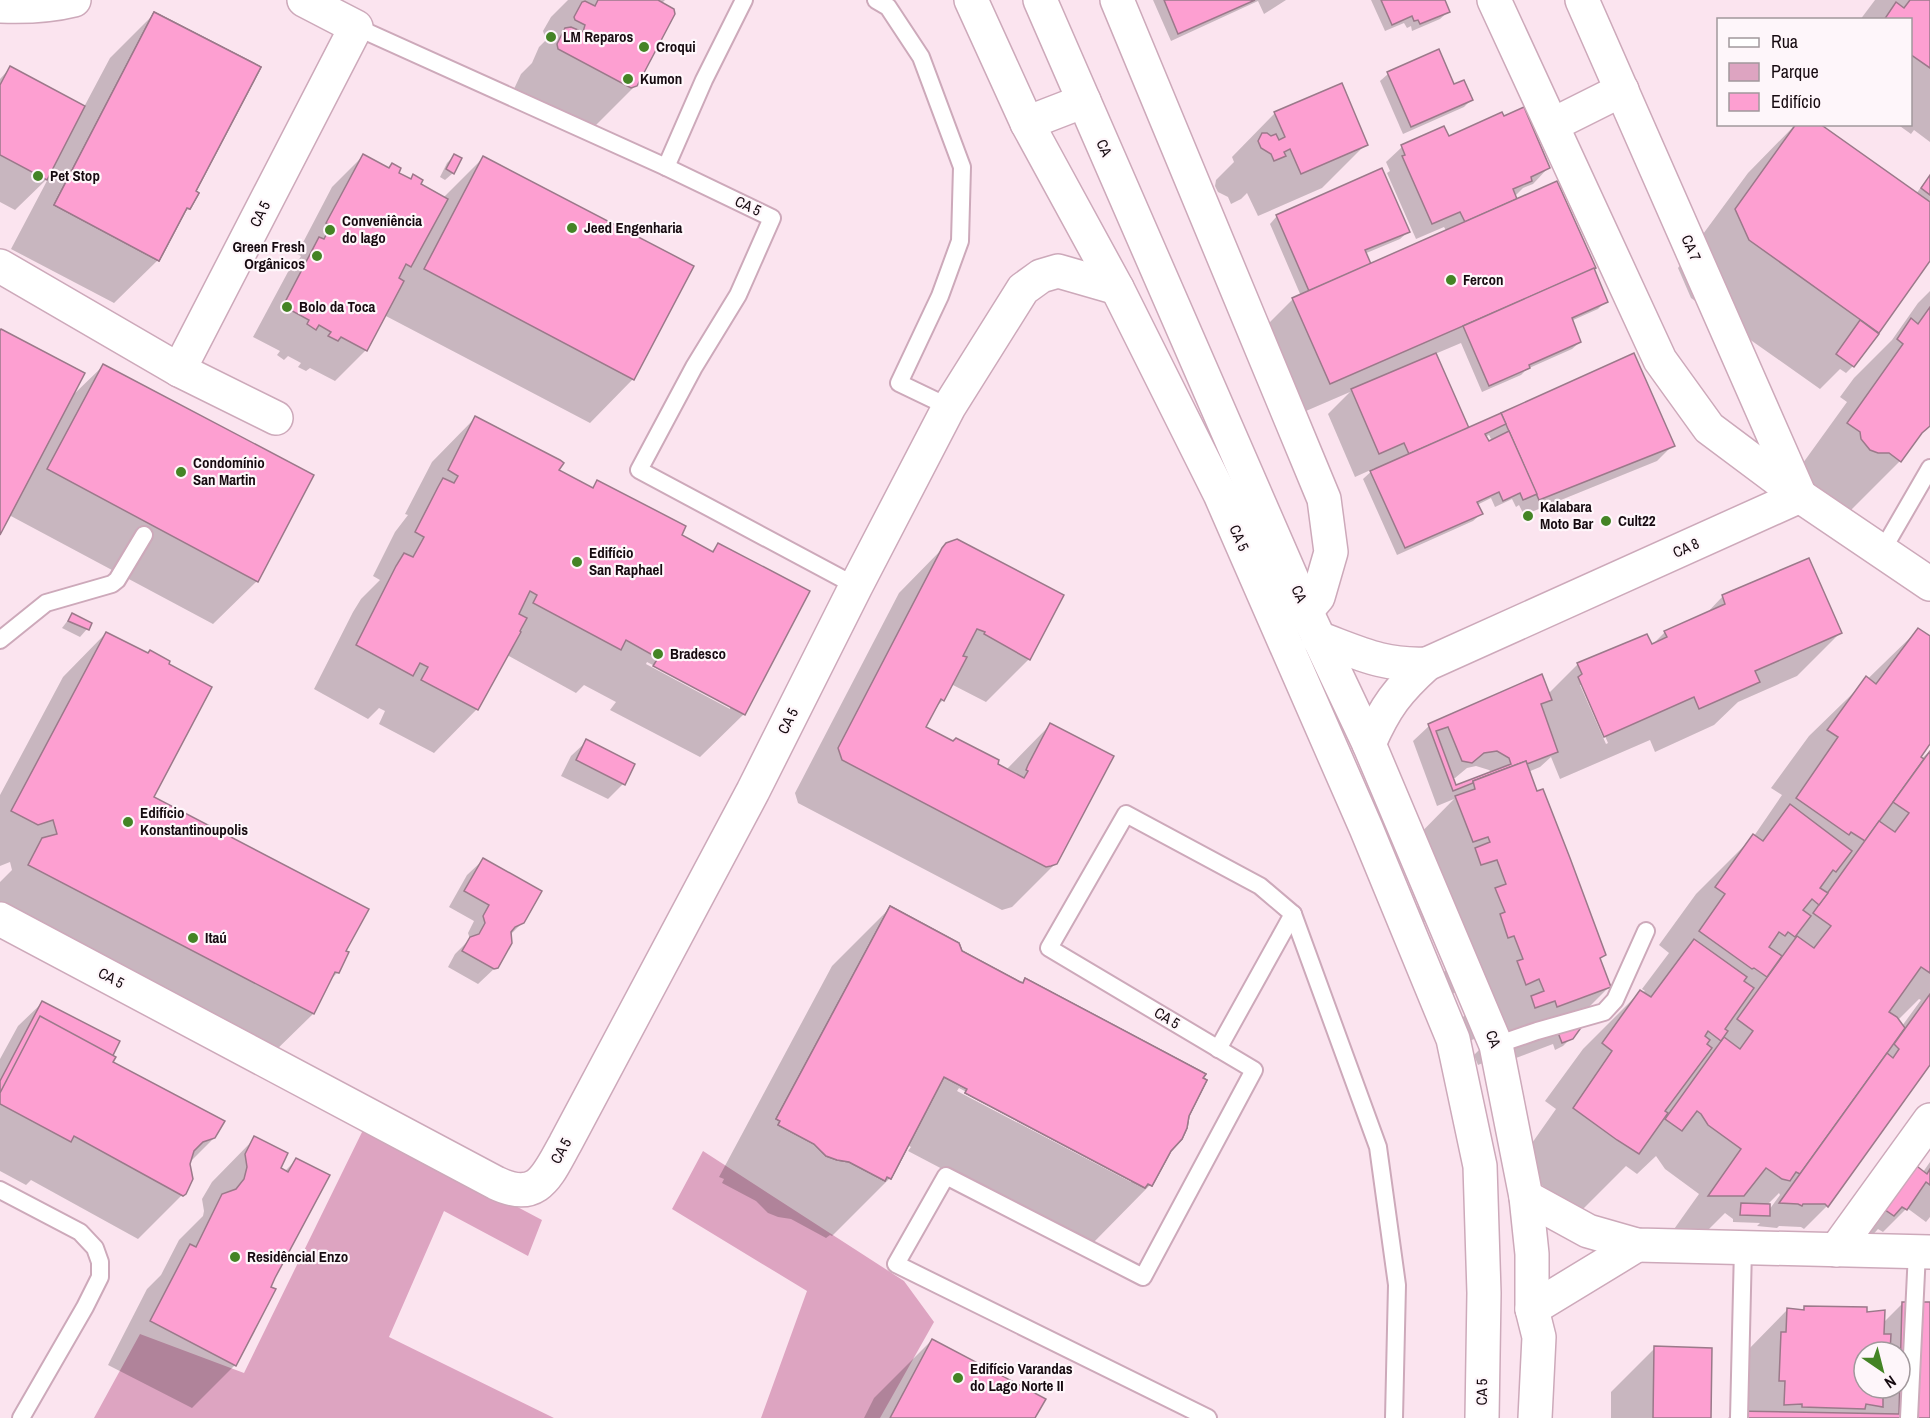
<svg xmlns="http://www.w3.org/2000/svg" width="1930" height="1418" font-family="'Archivo Narrow',sans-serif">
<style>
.green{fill:#dda4c1}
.shadow{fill:#0003;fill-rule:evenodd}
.building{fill:#fd9fd1;stroke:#9b798a;stroke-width:1.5;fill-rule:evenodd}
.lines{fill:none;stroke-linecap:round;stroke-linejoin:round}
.service-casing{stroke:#cda9ba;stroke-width:20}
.minor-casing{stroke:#cda9ba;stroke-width:36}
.tertiary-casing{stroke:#cda9ba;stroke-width:36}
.service{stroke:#fff;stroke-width:16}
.minor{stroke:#fff;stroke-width:33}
.tertiary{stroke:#fff;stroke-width:33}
.poi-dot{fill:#448425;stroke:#fef6fa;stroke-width:2}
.labels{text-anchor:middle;stroke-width:4.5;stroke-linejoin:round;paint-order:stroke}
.poi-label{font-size:15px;font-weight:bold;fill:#160a10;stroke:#fef6fa;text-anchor:start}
.street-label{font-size:15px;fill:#160a10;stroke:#fef6fa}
</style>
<rect width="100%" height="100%" fill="#fbe4ef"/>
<g class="green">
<polygon points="365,1126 542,1220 528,1256 444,1211 389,1337 554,1418 94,1418 140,1334 244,1373"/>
<polygon points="703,1151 904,1281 934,1322 880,1418 761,1418 807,1291 672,1209"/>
</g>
<g class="shadow">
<polygon points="568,0 665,0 661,4 636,85 592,129 515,93 514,89 521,74 532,63 539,47 548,38 545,37 543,31 551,17"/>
<polygon points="1153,0 1286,0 1264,14 1258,1 1171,41"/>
<polygon points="1371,0 1443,0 1448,12 1440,19 1412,31 1411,26 1407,28 1404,23 1385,31"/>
<polygon points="1875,0 1930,0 1930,142 1914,130 1911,134 1897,124 1910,124 1910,20 1860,20"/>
<polygon points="154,14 193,192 189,208 181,216 158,260 114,303 11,249 49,177 15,210 0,202 0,79 10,68 84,107 110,58"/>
<polygon points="1388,74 1453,86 1472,99 1464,107 1403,134 1380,81"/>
<polygon points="1275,113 1366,144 1322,188 1258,216 1247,193 1241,199 1231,204 1228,197 1218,192 1215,186 1216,180 1234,162 1232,157"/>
<polygon points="1796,124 1916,194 1930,175 1930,259 1853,366 1846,373 1840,369 1820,389 1691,298 1678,268 1748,173"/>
<path d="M1444,128L1448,137L1548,168L1533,184L1523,188L1515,196L1606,301L1598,309L1571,321L1580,342L1572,349L1527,369L1521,375L1482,392L1461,343L1435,354L1468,429L1502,414L1673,445L1657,461L1524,515L1519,505L1516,507L1512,499L1495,507L1491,498L1477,505L1481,514L1473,521L1397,555L1363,479L1375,468L1355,477L1328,414L1350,392L1299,414L1262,330L1293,299L1301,296L1270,224L1277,216L1408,232L1400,239L1364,254L1370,266L1447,232L1444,227L1416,239L1387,173L1390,171L1386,162L1402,147ZM1489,435L1492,441L1488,443L1485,437Z"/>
<polygon points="363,156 388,169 392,165 397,174 409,180 413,176 419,185 443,198 483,158 633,379 590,423 384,315 366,350 335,381 310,368 306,371 298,367 301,363 288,356 284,360 277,355 280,351 253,337 289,270 300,258 301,256 297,254 332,187"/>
<polygon points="454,156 453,173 445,180 440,177 447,163"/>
<polygon points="1930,291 1930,425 1916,439 1900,461 1842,519 1790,481 1847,402 1840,397 1854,378 1892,340 1918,303"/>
<polygon points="0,332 72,396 103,366 257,581 213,624 9,515 0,532"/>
<path d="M475,418L557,471L590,489L598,482L680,536L711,552L718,545L744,714L700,757L610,710L616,702L584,685L576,693L507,655L477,709L434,753L379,724L385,711L379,708L368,719L314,689L353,612L361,599L380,580L373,576L395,532L408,515L405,514L432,462ZM647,662L730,705V709L646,664Z"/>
<polygon points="947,544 1029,659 986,702 951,684 943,700 934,709 924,727 1006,770 1050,725 1056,863 1012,907 1002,910 798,803 795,793 899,593"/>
<path d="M1723,596L1841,632L1797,676L1738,702L1714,725L1655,752L1650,740L1560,779L1551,757L1540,767L1528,772L1604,955L1599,960L1609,987L1577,1019L1571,1038L1563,1046L1555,1050L1553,1044L1500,1064L1497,1057L1478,1065L1474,1055L1485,1044L1482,1036L1469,1041L1460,1020L1465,1015L1457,992L1451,994L1443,973L1447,969L1439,916L1424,922L1418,907L1432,893L1415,899L1399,855L1454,799L1437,806L1413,741L1429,726L1548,694L1578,664L1651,646L1665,632L1705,615ZM1580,685H1583L1608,743L1606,744ZM1476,766L1489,770L1495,775L1472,783L1455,787L1451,778H1455L1467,768Z"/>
<polygon points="72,615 87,629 80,637 62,628"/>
<path d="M1918,630L1930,638V745L1918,757L1921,759L1930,751V1063L1827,1206L1804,1229L1801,1227L1779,1226L1777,1228L1757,1226L1760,1223L1733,1222V1219L1725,1213L1699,1239H1667L1699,1194L1665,1169L1656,1156L1637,1174L1626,1166L1581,1211L1566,1203L1516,1166L1556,1109L1545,1101L1583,1049L1640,992L1642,993L1645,991L1642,989L1669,953L1659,945L1696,894L1754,836L1782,795L1771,788L1809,736ZM1919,999L1921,1000L1902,1026L1898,1020ZM1779,1193L1780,1195L1769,1210L1767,1205Z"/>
<polygon points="106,633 152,798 344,952 338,972 329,981 313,1014 269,1057 0,916 0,882 12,870 10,862 0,866 0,795 63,677"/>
<polygon points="587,741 623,784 608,799 561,776 571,756"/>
<polygon points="483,860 523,922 510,935 496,967 478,984 448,967 455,954 470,939 468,933 474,921 449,907 467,875"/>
<path d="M890,908L959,956L1021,984L1025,980L1170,1150L1150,1185L1093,1243L1087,1245L908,1151L911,1147L907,1145L890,1178L832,1236L830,1235L826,1238L791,1219L778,1217L768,1213L756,1201L722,1183L724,1179L719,1177L832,966ZM959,1088L1131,1179V1182L957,1091Z"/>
<polygon points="42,1003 112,1055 111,1063 214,1138 189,1163 182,1195 138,1239 31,1180 26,1185 0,1171 0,1059 18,1026"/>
<polygon points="255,1138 279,1169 284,1172 296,1160 269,1287 235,1365 192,1408 108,1365 147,1289 161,1275 179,1240 203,1216 204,1211 202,1199 212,1182"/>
<polygon points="1930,1162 1930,1217 1926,1222 1907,1208 1883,1232 1878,1229 1869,1239 1855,1229 1923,1172"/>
<path d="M1903,1303H1930V1418H1728L1734,1412L1744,1354L1787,1310L1800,1312L1805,1307L1865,1313L1883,1323ZM1864,1352H1900V1388H1864Z"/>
<polygon points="932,1340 1034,1418 864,1418 874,1398"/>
<polygon points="1655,1348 1709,1418 1611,1418 1611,1392"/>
</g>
<g class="building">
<polygon points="598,0 658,0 674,9 675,14 637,86 631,88 558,49 557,44 565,28 571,27 583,32 585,25 575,20 574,17 582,2 585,1 595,6"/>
<polygon points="1164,0 1255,0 1178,34"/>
<polygon points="1381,0 1445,0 1450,12 1420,24 1418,20 1414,21 1412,16 1392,25"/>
<polygon points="1910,0 1930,0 1930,68 1910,54 1910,20 1884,20 1896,2 1904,8"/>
<path d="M154,12L261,67L196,191L199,193L190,209L187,208L159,261L54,205ZM130,114L148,124L141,136L123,127Z"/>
<polygon points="154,12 261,67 196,191 199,193 190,209 187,208 159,261 54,205"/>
<polygon points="1439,49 1454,84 1464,80 1473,100 1411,127 1387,72"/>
<polygon points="10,66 85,106 47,180 0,155 0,85"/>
<polygon points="1342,83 1368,145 1301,174 1290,149 1284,152 1286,156 1274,161 1271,154 1261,148 1258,141 1262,133 1267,133 1271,136 1276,134 1279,140 1285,137 1274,112"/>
<polygon points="1524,107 1550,168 1531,177 1532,181 1513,189 1517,199 1465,222 1460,212 1432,224 1402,156 1405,155 1401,145 1444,126 1449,136 1502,112 1504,116"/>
<polygon points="1796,124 1820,124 1930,202 1930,261 1879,333 1749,240 1735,209"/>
<polygon points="363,154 389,168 392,163 401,168 399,173 411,179 413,174 423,180 421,184 448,199 411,267 406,264 399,278 404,281 367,351 341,337 338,341 328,336 331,332 319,325 316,330 307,324 309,320 283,306 319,237 324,239 331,225 326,223"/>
<polygon points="454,154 462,158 454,174 446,169"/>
<polygon points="483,156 694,266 634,380 424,269"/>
<polygon points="1382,168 1410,232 1365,250 1371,264 1309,291 1276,215"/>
<polygon points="1930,175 1930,195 1921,188"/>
<polygon points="1557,181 1596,268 1330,384 1292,298"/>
<polygon points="1594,268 1608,302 1572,318 1581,342 1529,365 1530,368 1489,386 1463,326"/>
<polygon points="1930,307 1930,426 1922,433 1901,462 1889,453 1878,453 1870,450 1861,439 1860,432 1847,423 1903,344 1897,339 1911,318 1918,324"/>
<polygon points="1860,320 1879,334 1854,367 1836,354"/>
<polygon points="1,329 85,373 0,535 0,331"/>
<polygon points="1436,353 1469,428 1409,454 1404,443 1379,454 1351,389"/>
<polygon points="1634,353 1675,446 1539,500 1501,413"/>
<polygon points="103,364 314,475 258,582 47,469"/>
<polygon points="1501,413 1506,424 1485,434 1489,441 1509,431 1537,494 1523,500 1520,493 1503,501 1499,492 1477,502 1483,514 1405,548 1370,471"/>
<polygon points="475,416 560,460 564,463 559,470 593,488 597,480 686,526 682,535 713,552 718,543 810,591 745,715 653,666 658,658 626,640 621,650 533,603 537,595 530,591 519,614 527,618 520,631 521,632 478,710 421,680 428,667 420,663 413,676 356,645 396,566 404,553 413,557 424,537 415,532 438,487 443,478 454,483 458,476 448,470"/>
<polygon points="957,539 1064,595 1030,660 984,634 985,632 977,629 963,656 967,657 944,701 941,699 926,727 953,741 956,738 999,760 998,764 1024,778 1028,771 1026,770 1028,765 1050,723 1114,756 1057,864 1051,866 1046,867 842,760 838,748 942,548 946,543"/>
<polygon points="1809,558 1842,633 1755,671 1760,682 1699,709 1694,697 1604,737 1578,677 1582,674 1577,663 1647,634 1652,644 1667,637 1664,631 1725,604 1722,595"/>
<polygon points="72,613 92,623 89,630 68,621"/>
<polygon points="1918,628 1930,636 1930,744 1921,757 1924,759 1865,841 1851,832 1849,835 1796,798 1838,737 1827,730 1866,676 1876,684"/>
<polygon points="106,632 148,653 150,650 170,661 169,664 212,687 154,797 369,909 346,951 349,952 339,973 335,972 314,1014 28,865 42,838 57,834 53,820 38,825 11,811"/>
<path d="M1542,674L1552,700L1541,704L1558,752L1527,764L1526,761L1473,781V783L1453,791L1428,724ZM1448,727L1462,761L1472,763L1484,753L1497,751L1509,758L1511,764L1456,785L1436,731Z"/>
<polygon points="586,739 635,764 625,785 576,760"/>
<polygon points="1930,751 1930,973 1921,967 1889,1012 1897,1017 1905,1028 1800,1174 1796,1172 1790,1181 1782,1179 1766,1168 1744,1196 1708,1196 1741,1149 1708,1125 1701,1114 1697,1111 1682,1131 1665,1119 1724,1037 1740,1049 1753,1031 1737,1019 1797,936 1814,948 1831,926 1813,913 1879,821 1895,832 1909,813 1893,802"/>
<polygon points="1526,761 1537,791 1543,789 1570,858 1606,955 1600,958 1611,987 1557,1007 1555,1001 1535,1008 1531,996 1544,991 1539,979 1526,985 1517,961 1523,959 1514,936 1508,938 1500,914 1505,912 1495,888 1506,884 1497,860 1481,865 1475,848 1490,842 1488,837 1473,842 1455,796 1475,789 1473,781"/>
<polygon points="1790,804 1852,851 1836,872 1833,870 1820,888 1828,893 1819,905 1812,899 1803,910 1811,916 1795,937 1788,932 1785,936 1779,932 1769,947 1782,956 1767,977 1754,968 1752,969 1699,931 1725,894 1715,887 1753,834 1763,841"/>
<polygon points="483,858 542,891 524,923 515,927 511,932 512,943 498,968 494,969 462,951 470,937 479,934 485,923 483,916 489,905 464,891"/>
<path d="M890,906L959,943L962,951L1020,982L1023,983L1025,978L1206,1074L1203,1078L1207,1080L1189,1116L1187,1128L1182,1139L1171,1151L1152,1186L1148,1184L1145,1188L965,1093L967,1089L944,1077L891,1179L887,1177L885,1181L849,1162L837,1160L826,1156L814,1144L778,1125L780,1121L776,1119ZM962,953L1017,981L1011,991L991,981L988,987L947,966L950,958L956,959ZM986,997L990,999L984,1010L973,1004L975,998L983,1002Z"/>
<polygon points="890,906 959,943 962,951 1020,982 1023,983 1025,978 1206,1074 1203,1078 1207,1080 1189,1116 1187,1128 1182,1139 1171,1151 1152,1186 1148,1184 1145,1188 965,1093 967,1089 944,1077 891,1179 887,1177 885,1181 849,1162 837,1160 826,1156 814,1144 778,1125 780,1121 776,1119"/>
<polygon points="1694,939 1747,977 1744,981 1754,988 1725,1029 1728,1031 1721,1041 1708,1031 1705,1036 1710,1040 1707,1044 1712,1048 1665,1111 1668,1113 1639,1154 1617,1140 1573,1108 1612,1051 1602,1043 1640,990 1651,997"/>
<polygon points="1930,994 1930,1065 1828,1207 1825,1204 1803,1204 1802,1206 1798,1204 1779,1203 1887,1053 1893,1058 1899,1049 1894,1044"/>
<polygon points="42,1001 120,1041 73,1137 0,1100 0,1081"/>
<polygon points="40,1016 116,1057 113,1062 225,1121 215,1138 203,1142 194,1151 190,1164 193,1179 186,1194 183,1196 74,1136 71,1142 0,1104 0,1093"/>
<polygon points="1585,1022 1573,1039 1562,1043 1555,1025"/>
<polygon points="254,1136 288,1153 281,1168 288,1172 296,1158 330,1175 275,1278 271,1287 276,1289 236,1366 150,1321 190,1244 196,1247 222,1194 236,1189 244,1179 247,1167 245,1154"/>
<polygon points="1909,1160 1927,1174 1930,1169 1930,1185 1926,1182 1907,1210 1902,1207 1894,1216 1878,1205"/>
<polygon points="1741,1203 1770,1204 1770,1216 1740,1215"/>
<polygon points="1902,1302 1930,1302 1930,1418 1733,1418 1733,1411 1899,1414"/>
<polygon points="1804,1306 1867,1307 1867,1312 1885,1310 1884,1334 1891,1334 1890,1352 1864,1352 1864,1388 1883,1388 1883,1407 1866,1404 1865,1409 1802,1407 1802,1404 1784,1405 1785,1381 1779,1381 1781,1332 1786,1332 1787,1308 1804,1310"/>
<polygon points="932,1339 1046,1399 1035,1418 890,1418"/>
<polygon points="1654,1346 1712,1348 1711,1418 1653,1418"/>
</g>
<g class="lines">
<g class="service-casing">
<g id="service">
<polyline points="876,0 888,7 921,57 962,167 960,241 940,296 899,383 949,407"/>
<polyline points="356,27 666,167 772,218 738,295 694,367 639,470 856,586"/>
<polyline points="666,167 704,80 744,0"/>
<polyline points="1882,551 1930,468"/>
<polyline points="0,640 46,603 112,584 117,580 144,535"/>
<polyline points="1496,1045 1537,1031 1604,1012 1615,1000 1646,931"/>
<polyline points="1218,1049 1293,914"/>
<polyline points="0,1190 80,1232 95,1248 100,1262 100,1277 85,1307 21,1418"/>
<polyline points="1208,1418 896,1264 946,1176 1143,1277 1254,1070 1049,948 1126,814 1260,886 1293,914 1378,1147 1397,1285 1394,1418"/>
<polyline points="1739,1418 1743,1248"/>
<polyline points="1909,1418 1917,1252"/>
</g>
</g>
<g class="minor-casing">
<g id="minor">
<polyline points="1117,0 1324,499 1331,552 1318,597 1306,611"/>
<polyline points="1494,0 1660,360 1709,428 1800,496"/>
<path d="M0,6C24,7 50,6 74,0"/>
<polyline points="1552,125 1622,90"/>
<polyline points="0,266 179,370 276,418"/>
<polyline points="179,370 356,27 304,0"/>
<path d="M0,919L496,1183C538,1203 547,1176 565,1144L753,791L856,586L949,407L1023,289L1041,276L1058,271L1117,288"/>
<polyline points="1836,1250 1930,1120"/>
</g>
</g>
<g class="tertiary-casing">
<g id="tertiary">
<polyline points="971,0 1027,123 1117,288 1220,494 1366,828 1453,1039 1480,1166 1484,1293 1482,1418"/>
<polyline points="1040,0 1306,611 1369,744 1496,1045 1526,1197 1532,1254 1532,1309 1539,1337 1535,1418"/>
<polyline points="1582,0 1800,496"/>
<polyline points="1027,123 1084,101"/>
<polyline points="1800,496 1930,584"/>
<path d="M1318,638C1359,653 1383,666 1427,664"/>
<path d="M1369,744C1385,707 1398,690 1427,664L1800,496"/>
<polyline points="1526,1197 1588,1231 1637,1245 1930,1252"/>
<polyline points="1532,1309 1637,1245"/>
</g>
</g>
<use href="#service" class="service"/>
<use href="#minor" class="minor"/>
<use href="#tertiary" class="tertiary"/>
</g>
<g class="poi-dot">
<circle cx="551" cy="37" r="6"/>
<circle cx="644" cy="47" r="6"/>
<circle cx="628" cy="79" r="6"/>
<circle cx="38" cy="176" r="6"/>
<circle cx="572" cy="228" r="6"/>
<circle cx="330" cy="230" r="6"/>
<circle cx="317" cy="256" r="6"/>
<circle cx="1451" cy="280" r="6"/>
<circle cx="287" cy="307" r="6"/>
<circle cx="181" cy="472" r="6"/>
<circle cx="1528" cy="516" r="6"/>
<circle cx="1606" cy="521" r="6"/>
<circle cx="577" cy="562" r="6"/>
<circle cx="658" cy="654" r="6"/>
<circle cx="128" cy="822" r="6"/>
<circle cx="193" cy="938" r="6"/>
<circle cx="235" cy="1257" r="6"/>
<circle cx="958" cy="1378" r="6"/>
</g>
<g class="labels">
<g class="poi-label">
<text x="563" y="42">LM Reparos</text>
<text x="656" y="52">Croqui</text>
<text x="640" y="84">Kumon</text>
<text x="50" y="181">Pet Stop</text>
<text x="342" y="226">Conveniência<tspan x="342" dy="17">do lago</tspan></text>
<text x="584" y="233">Jeed Engenharia</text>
<text x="305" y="252" text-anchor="end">Green Fresh<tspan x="305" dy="17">Orgânicos</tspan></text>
<text x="1463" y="285">Fercon</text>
<text x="299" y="312">Bolo da Toca</text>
<text x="193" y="468">Condomínio<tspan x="193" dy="17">San Martin</tspan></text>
<text x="1540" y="512">Kalabara<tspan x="1540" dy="17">Moto Bar</tspan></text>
<text x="1618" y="526">Cult22</text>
<text x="589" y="558">Edifício<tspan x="589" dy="17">San Raphael</tspan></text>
<text x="670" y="659">Bradesco</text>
<text x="140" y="818">Edifício<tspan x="140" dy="17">Konstantinoupolis</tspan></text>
<text x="205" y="943">Itaú</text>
<text x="247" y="1262">Residêncial Enzo</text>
<text x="970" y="1374">Edifício Varandas<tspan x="970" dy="17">do Lago Norte II</tspan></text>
</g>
<g class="street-label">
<text transform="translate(1104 148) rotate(66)" y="5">CA</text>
<text transform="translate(748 206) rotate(26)" y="5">CA 5</text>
<text transform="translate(260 214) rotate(-63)" y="5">CA 5</text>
<text transform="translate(1691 248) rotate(66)" y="5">CA 7</text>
<text transform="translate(1239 538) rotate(66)" y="5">CA 5</text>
<text transform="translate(1686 548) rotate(-24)" y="5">CA 8</text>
<text transform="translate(1299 594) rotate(66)" y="5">CA</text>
<text transform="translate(788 721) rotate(-63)" y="5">CA 5</text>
<text transform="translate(111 978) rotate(28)" y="5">CA 5</text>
<text transform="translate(1167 1018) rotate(31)" y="5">CA 5</text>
<text transform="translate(1493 1039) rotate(70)" y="5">CA</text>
<text transform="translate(561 1151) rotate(-61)" y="5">CA 5</text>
<text transform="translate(1482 1392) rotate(-89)" y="5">CA 5</text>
</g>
</g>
<rect x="1717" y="18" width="195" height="108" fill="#fef6fa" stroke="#a1989c" stroke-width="1.5"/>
<rect x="1729" y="38" width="30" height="9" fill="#ffffff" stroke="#a1989c" stroke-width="1.5"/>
<text x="1771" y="48" font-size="18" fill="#160a10">Rua</text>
<rect x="1729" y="63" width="30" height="18" fill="#dda4c1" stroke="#a1989c" stroke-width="1.5"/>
<text x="1771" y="78" font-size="18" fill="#160a10">Parque</text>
<rect x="1729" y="93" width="30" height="18" fill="#fd9fd1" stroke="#a1989c" stroke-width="1.5"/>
<text x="1771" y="108" font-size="18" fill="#160a10">Edifício</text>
<g transform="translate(1882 1370) rotate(145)"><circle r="28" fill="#fef6fa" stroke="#a1989c" stroke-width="1.5"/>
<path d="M0-4.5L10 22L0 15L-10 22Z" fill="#448425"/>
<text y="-9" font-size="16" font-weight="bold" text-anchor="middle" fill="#160a10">N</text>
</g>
</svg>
